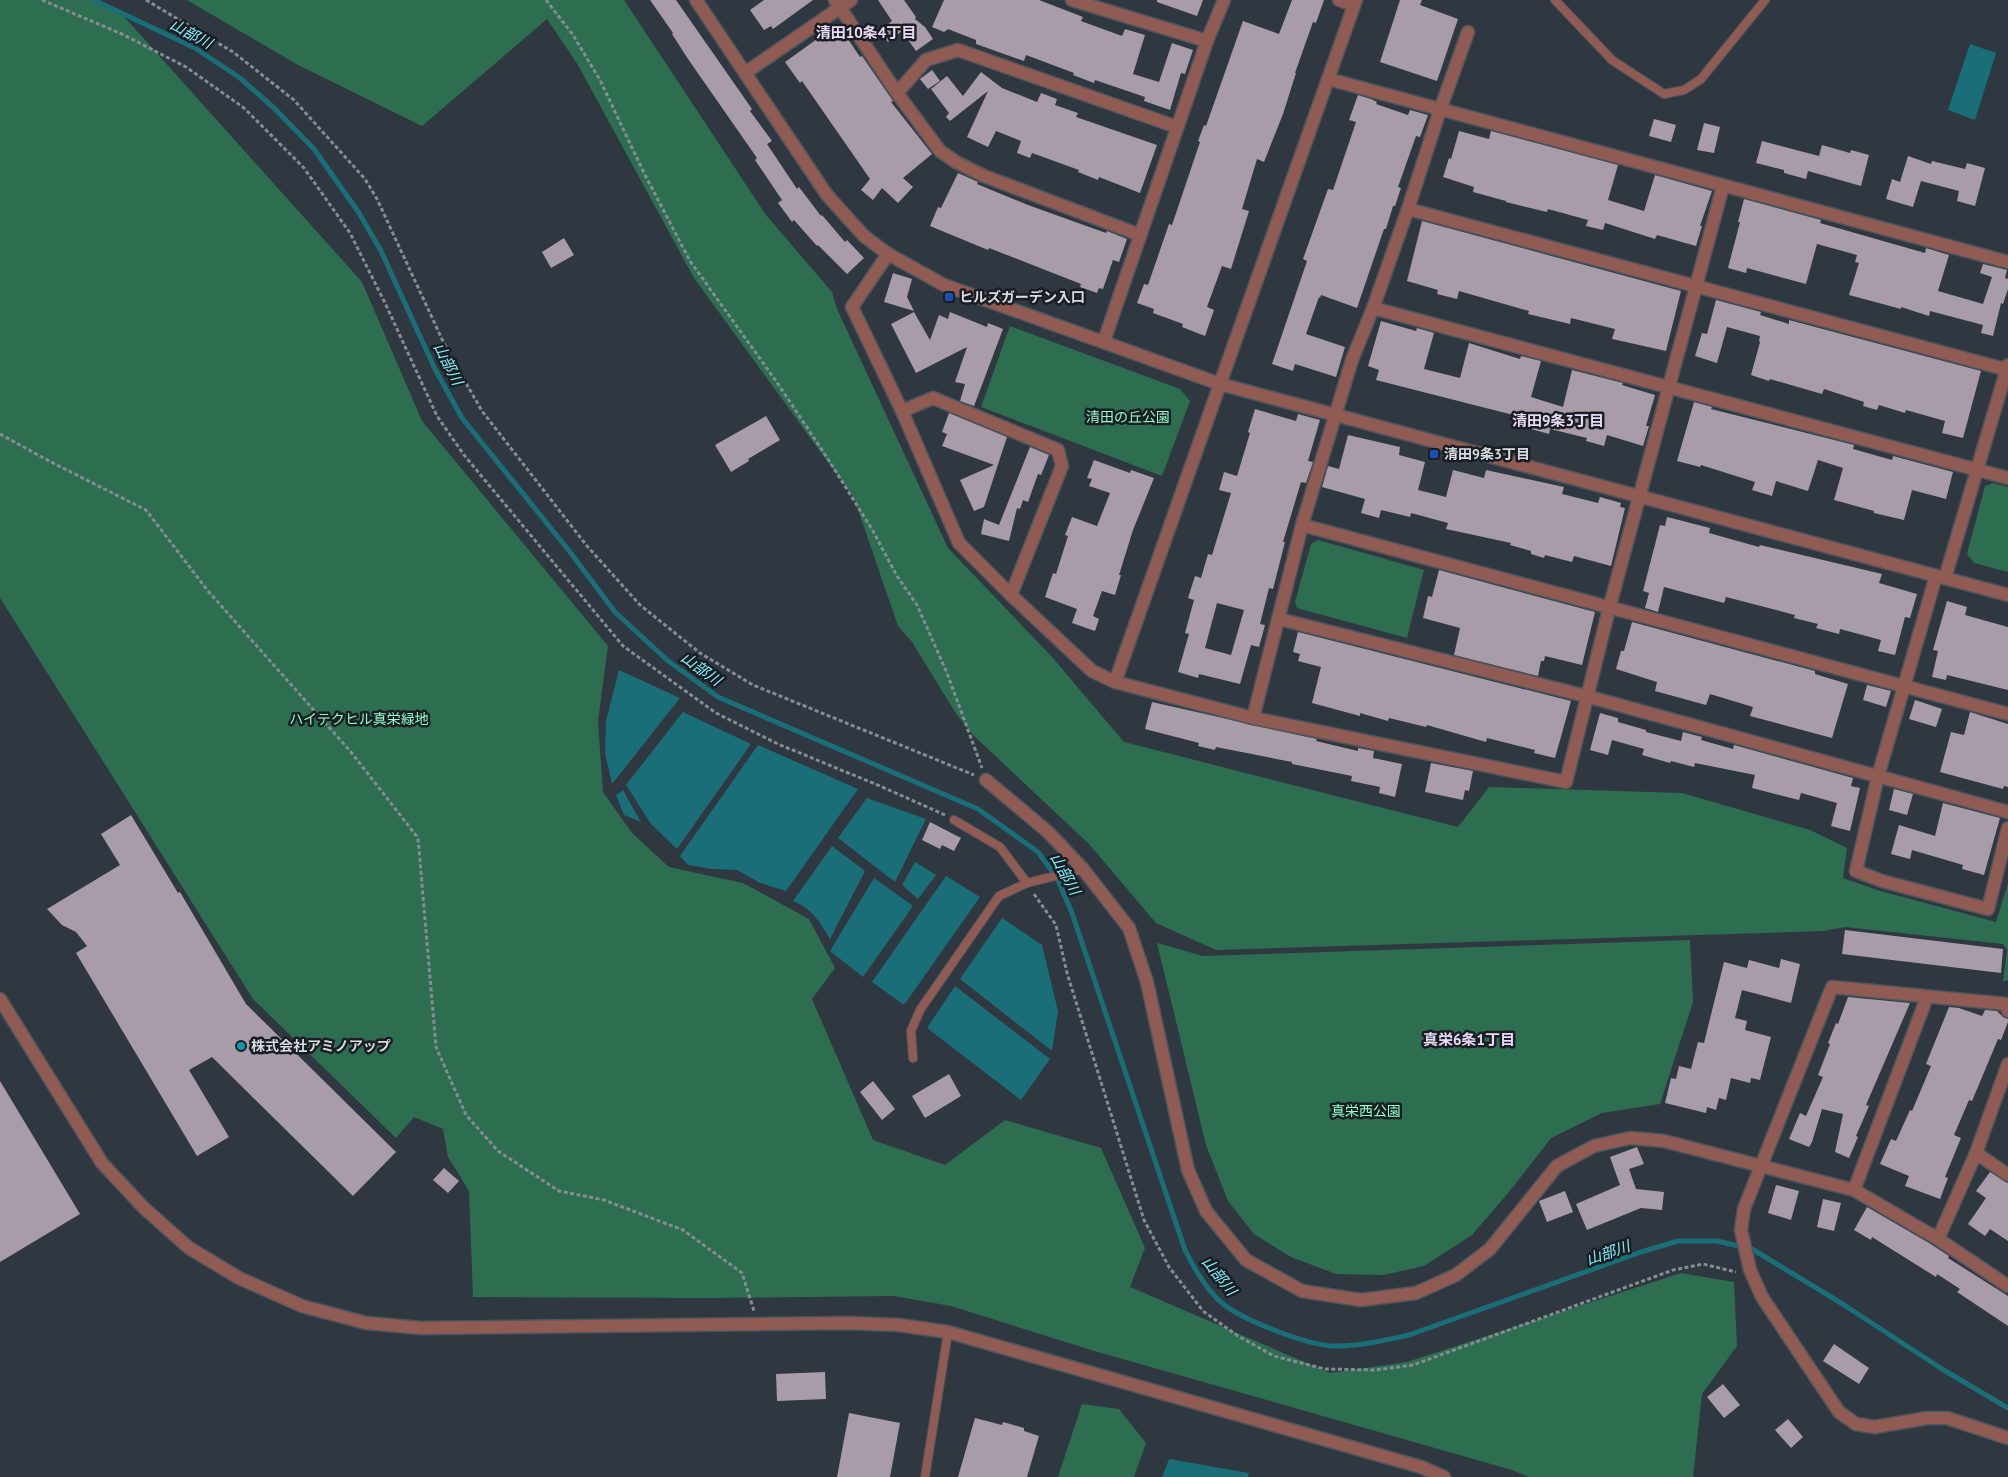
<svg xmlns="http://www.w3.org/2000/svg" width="2008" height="1477" font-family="'PT Sans','Noto Sans JP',sans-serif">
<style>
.green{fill:#2d6e51}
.water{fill:#1a6e77}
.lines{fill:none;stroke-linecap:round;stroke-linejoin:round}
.stream{stroke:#1a6e77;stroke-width:5}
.building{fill:#a79ca7;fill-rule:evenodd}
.service-casing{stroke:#4d555e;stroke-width:10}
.minor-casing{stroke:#4d555e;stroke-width:15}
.tertiary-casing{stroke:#4d555e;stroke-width:15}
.path{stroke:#858c94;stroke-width:3;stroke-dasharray:4 2.5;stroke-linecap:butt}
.service{stroke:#8f5b52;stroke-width:8}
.minor{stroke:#8f5b52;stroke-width:12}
.tertiary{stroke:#8f5b52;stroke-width:12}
.transit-dot{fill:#1a4fb4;stroke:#1a1e23;stroke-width:2}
.culture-dot{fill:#0f9aa8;stroke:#1a1e23;stroke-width:2}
.labels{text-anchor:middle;stroke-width:5;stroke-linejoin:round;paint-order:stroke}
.poi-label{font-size:14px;font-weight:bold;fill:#d7dce3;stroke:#1a1e23;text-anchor:start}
.park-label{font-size:14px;fill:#8ffdc9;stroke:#1a1e23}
.neighbourhood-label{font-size:15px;font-weight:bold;fill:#e8daf5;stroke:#1a1e23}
.water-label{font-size:15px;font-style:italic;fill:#84f0fd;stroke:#1a1e23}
</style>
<rect width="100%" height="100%" fill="#2f3741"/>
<g class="green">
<polygon points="0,0 92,0 119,11 362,282 422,421 608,646 598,721 603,792 632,833 669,867 743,883 809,919 835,968 812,999 873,1140 945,1165 1005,1120 1101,1148 1145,1248 1130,1287 1330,1373 1407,1362 1681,1273 1734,1282 1737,1346 1702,1394 1693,1477 1529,1477 1512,1470 1091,1350 951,1306 894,1296 709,1298 473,1297 469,1191 448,1157 443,1129 414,1117 396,1138 253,999 0,598"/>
<polygon points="187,0 624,0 766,215 832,292 837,309 948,548 1052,657 1124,742 1458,827 1489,787 1682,793 1810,830 1847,848 1843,878 1877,890 1996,922 2008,883 2008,980 2003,982 2007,950 2003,944 1845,927 1824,931 1216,950 1156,923 1089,844 973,735 955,712 912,642 898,626 854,498 694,278 578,65 547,19 422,126 298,65"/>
<polygon points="1010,326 1180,389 1190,401 1162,476 981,407"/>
<polygon points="1993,483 2008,487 2008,572 1974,563 1967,554 1985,486"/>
<polygon points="1318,540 1424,570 1407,638 1297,608 1295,602 1311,544"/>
<polygon points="1690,940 1693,1002 1660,1104 1602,1113 1551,1138 1509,1192 1472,1235 1424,1266 1383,1275 1336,1274 1291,1257 1254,1234 1228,1201 1206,1145 1157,943 1203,956"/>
<polygon points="1082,1404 1119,1409 1146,1443 1134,1477 1058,1477"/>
</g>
<g class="water">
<polygon points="1970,44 1996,53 1975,120 1948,110"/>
<polygon points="619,670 680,698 612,784 605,753 606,721"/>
<polygon points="683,712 751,744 677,849 651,824 626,785"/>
<polygon points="758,745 858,789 786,891 760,883 737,870 712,869 688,865 680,856"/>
<polygon points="623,790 641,822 624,815 616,795"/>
<polygon points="867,798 926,819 895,882 838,838"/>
<path d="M832,846L865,871L830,939C820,922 811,908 793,901Z"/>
<polygon points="915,862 936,875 918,899 902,885"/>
<polygon points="946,876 980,897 904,1005 872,982"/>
<polygon points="874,878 913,906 863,977 830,951"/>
<polygon points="1002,918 1042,945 1058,1011 1052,1051 960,979"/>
<polygon points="955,986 1050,1059 1021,1100 927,1028"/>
<polygon points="1169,1459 1249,1473 1248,1477 1162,1477"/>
</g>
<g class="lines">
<path class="stream" d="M94,0L195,48L240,78L273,107L314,149L359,213L381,251L435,369L462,418L570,552L615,612L667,660L718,697L978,809L1038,852L1057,878L1072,913L1185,1250C1194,1268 1206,1290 1222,1303C1242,1320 1311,1347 1337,1346C1361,1346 1386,1340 1409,1335L1641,1252L1678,1241H1717L1752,1249L1841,1303L1942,1369L2008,1408"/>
</g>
<g class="building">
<polygon points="650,0 676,0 752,109 750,111 772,141 767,144 797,189 799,187 821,216 822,215 845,242 847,240 864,258 847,274 818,245 817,246 794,220 792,222 778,203 782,200 755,160 757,158 688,59 672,34 673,33"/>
<polygon points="764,0 813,0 773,29 771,26 764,30 750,10"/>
<polygon points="878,0 904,0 916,17 915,19 925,27 933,39 916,51 902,31 888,42 879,31 892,21"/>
<polygon points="944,0 1039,0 1083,17 1081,21 1122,36 1125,29 1145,35 1133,74 1159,82 1172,43 1193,50 1185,74 1181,73 1170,110 1144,101 1145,97 1095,80 1094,83 1073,75 1074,73 1026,55 1024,61 976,44 976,40 948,29 944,32 932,27"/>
<polygon points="1157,0 1203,0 1197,16 1157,2"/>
<polygon points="1292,0 1324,0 1316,23 1313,22 1295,73 1296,73 1283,114 1264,162 1257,159 1242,209 1249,211 1231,269 1222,266 1207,307 1214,310 1205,336 1182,327 1183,324 1153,313 1154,309 1137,303 1144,284 1148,285 1169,224 1172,225 1200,142 1198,141 1204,125 1206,126 1243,21 1279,34"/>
<polygon points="1400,0 1422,0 1420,5 1458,19 1437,81 1380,62"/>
<polygon points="838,24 860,57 862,56 893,101 891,102 932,154 903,178 913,187 898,203 882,188 873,200 861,190 870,179 802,81 800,83 785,62"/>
<polygon points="932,70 940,81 928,89 920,79"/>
<polygon points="981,72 1002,88 1037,102 1041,93 1057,99 1055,105 1078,113 1076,117 1157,145 1140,193 1099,177 1098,180 1078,172 1079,170 1032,153 1030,158 1017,153 1021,141 996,131 988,147 967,137 988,91 950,121 946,117 949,113 931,89 947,76 963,96"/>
<polygon points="1358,95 1371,99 1377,102 1376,104 1408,115 1410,110 1428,115 1420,137 1416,136 1398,187 1401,188 1395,206 1393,206 1386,229 1384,229 1357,308 1321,295 1320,298 1319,297 1306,334 1345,347 1336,377 1295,364 1293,371 1272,364 1307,261 1303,259 1328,189 1333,190 1356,122 1349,120"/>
<polygon points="1654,119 1676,125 1671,142 1649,136"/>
<polygon points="1704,123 1720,127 1714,153 1697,150"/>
<polygon points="1459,131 1489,139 1491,131 1618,165 1608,200 1644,211 1655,175 1712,191 1700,226 1702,226 1696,246 1657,235 1655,239 1605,223 1603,230 1586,226 1588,220 1548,209 1547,212 1506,202 1506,201 1473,192 1474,187 1443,177 1449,158 1451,159"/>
<polygon points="1762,141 1819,156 1822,145 1850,153 1851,150 1869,155 1861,186 1808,171 1806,179 1784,173 1784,170 1756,163"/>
<polygon points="1908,156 1931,164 1932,161 1965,169 1967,163 1985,168 1975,206 1957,201 1959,191 1921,181 1913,207 1886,199 1892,179 1900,182"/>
<polygon points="958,173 978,182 977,184 1028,205 1106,233 1107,231 1127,239 1119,262 1113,260 1103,289 1099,288 1097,293 1080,287 1081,284 989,248 988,250 930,226 938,207 941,208"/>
<polygon points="1744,199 1821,220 1820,223 1925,253 1926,248 1949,255 1938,291 1983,304 1992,277 1980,273 1983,264 2007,270 2005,278 2008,279 2008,289 2003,304 2001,303 1993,336 1981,333 1983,325 1930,311 1929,316 1901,307 1901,309 1849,295 1859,263 1855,262 1857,255 1817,244 1806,284 1747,268 1746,273 1728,268 1740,222 1738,222"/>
<polygon points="1422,221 1681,291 1666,351 1612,339 1615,329 1571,318 1570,324 1545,318 1528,314 1529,311 1459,291 1457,299 1437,294 1438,290 1407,281"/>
<polygon points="564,238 574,255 551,268 542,252"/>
<polygon points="893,273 912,279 907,297 914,311 884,302"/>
<polygon points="1716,300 1761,312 1760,315 1789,324 1789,320 1981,371 1963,438 1942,433 1945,421 1906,410 1905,413 1879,405 1877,410 1863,406 1864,402 1824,389 1822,394 1770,379 1769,381 1751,375 1760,342 1759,341 1760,336 1727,327 1717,363 1695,356 1702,333 1707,334"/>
<polygon points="914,312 930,340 939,315 948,319 950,312 987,327 988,323 1003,329 974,406 960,401 965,384 955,382 967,347 916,373 891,324"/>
<polygon points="1381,321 1416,331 1417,328 1434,333 1424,369 1460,378 1469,343 1520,359 1521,356 1541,361 1531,397 1563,407 1572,370 1623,383 1622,385 1655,395 1646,426 1649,426 1643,446 1607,435 1604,446 1586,441 1587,438 1550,429 1549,434 1531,429 1533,420 1376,380 1379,370 1368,366"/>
<polygon points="1694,402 1712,407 1711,409 1854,445 1853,449 1892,460 1893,456 1953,472 1946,499 1912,490 1904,520 1874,513 1874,511 1834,500 1843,468 1818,460 1808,491 1776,481 1772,496 1752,490 1755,482 1701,465 1700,467 1677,461"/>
<path d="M1255,409L1296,421L1298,414L1320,420L1308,461L1313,462L1306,483L1301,482L1283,542H1285L1273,589L1269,588L1260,624L1265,625L1259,647L1251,645L1240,684L1199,674L1198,678L1178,672L1189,634L1185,633L1194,600L1188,598L1195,576L1201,578L1208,554L1212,555L1231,493L1219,490L1224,472L1237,476L1250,433L1248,432ZM1217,603L1244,610L1231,655L1205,648Z"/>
<polygon points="949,413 1007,437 984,507 974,511 960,480 994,465 942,446 947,434 942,432"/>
<polygon points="766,416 780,440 748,459 749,461 731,472 715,445"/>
<polygon points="1348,435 1400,447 1399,455 1425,462 1418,490 1446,497 1453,470 1484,478 1486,470 1564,487 1562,494 1598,503 1600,497 1621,503 1620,507 1625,508 1611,566 1574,556 1572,562 1545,555 1544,558 1531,554 1531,551 1510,545 1511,543 1446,529 1448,523 1411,513 1410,517 1381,510 1379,518 1361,513 1365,499 1322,487 1328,466 1339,469"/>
<polygon points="1030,447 1049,455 1041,475 1038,474 1028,502 1023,500 1020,509 1017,508 1009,541 981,534 984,519 999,525"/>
<polygon points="1094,460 1130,473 1131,470 1154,478 1133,530 1119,575 1121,575 1115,595 1102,591 1093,616 1099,619 1095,631 1072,623 1077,609 1045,597 1053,573 1056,574 1068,536 1065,535 1072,517 1097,526 1110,493 1089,486 1092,479 1087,478"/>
<polygon points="1667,517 1710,528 1709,533 1759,547 1760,545 1882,574 1879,583 1917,594 1910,618 1905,617 1895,655 1878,651 1881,640 1840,629 1839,634 1816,628 1818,624 1794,618 1795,615 1726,597 1724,603 1664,587 1658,612 1645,608 1649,593 1643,591 1660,525 1665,526"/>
<polygon points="1439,570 1595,612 1582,665 1545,656 1544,661 1541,661 1538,676 1454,655 1460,628 1423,618 1428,596 1432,597"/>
<polygon points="1947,601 1967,607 1965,615 2008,627 2008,690 1947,675 1946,680 1932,677 1938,651 1933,650"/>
<polygon points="1632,622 1815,671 1815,674 1848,684 1832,738 1750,716 1753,707 1710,694 1706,705 1655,691 1657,682 1616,669 1621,651 1624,651"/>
<polygon points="1298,632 1571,701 1555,758 1534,753 1535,750 1487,738 1486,742 1427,725 1426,727 1389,718 1388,721 1360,713 1360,716 1312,703 1321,667 1298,661 1300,654 1293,652"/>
<polygon points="1867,685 1891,691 1886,707 1863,700"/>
<polygon points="1915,700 1942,709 1936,727 1909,719"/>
<polygon points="1152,702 1317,739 1316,741 1358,751 1358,748 1374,751 1373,758 1402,764 1395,797 1379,793 1380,787 1351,781 1352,776 1292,764 1292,762 1216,747 1215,750 1198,746 1199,743 1145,729"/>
<polygon points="1970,712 2008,724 2008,787 2004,786 2003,789 1940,772 1951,732 1964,735"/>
<polygon points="1600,713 1618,718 1618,722 1646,730 1646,732 1681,741 1683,732 1702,737 1701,740 1733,749 1734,745 1853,778 1851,786 1860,788 1850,831 1831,826 1837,803 1801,793 1799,800 1752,788 1755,775 1695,763 1694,767 1671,761 1670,763 1642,755 1644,749 1612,740 1608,755 1590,750"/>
<polygon points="1431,763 1473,771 1469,791 1465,790 1463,800 1425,792"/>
<polygon points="1894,789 1913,794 1907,815 1889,810"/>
<polygon points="1943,803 2000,818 1984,875 1962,869 1963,865 1912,850 1910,859 1891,854 1899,825 1935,836"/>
<polygon points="131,815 178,893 180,892 246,1004 396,1152 353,1196 212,1057 189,1070 229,1137 197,1156 76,953 87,946 76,932 62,925 47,909 120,865 101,834"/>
<polygon points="930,822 961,838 954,851 942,845 940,849 922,840"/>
<polygon points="1845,930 2003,949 2001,973 1842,954"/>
<polygon points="1781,959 1800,964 1791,1003 1742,990 1735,1018 1747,1021 1745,1030 1771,1037 1760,1080 1751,1078 1750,1083 1731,1078 1726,1100 1719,1098 1716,1110 1707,1107 1706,1113 1665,1103 1671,1078 1676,1079 1679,1066 1691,1069 1698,1042 1704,1043 1724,962 1747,968 1749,960 1779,968"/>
<polygon points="1848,997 1910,1003 1866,1105 1869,1106 1856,1136 1858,1137 1849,1158 1835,1152 1843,1114 1822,1109 1812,1142 1809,1147 1789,1139 1800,1113 1806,1116 1823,1077 1818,1075 1830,1044 1828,1043 1836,1023 1838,1024"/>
<polygon points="1949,1007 1959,1008 1982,1016 1985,1010 1997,1011 2003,1017 2008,1019 2008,1022 2001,1040 1998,1039 1972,1101 1969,1100 1954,1135 1961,1138 1945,1177 1948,1178 1940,1199 1905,1186 1909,1176 1880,1164 1891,1139 1896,1141 1910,1110 1912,1111 1931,1066 1926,1064"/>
<polygon points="949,1074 961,1096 925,1118 912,1096"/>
<polygon points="0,1081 80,1214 0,1262"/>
<polygon points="873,1081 895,1109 882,1120 860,1092"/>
<polygon points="1637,1147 1644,1164 1629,1169 1636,1189 1664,1192 1662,1210 1641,1208 1587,1230 1576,1204 1620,1185 1610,1157"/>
<polygon points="444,1168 459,1181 448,1193 433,1180"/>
<polygon points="1990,1172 2008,1183 2008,1241 1990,1229 1985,1236 1968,1224 1986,1198 1976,1191"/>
<polygon points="1776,1185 1799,1191 1791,1220 1768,1213"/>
<polygon points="1565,1191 1573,1212 1547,1222 1539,1201"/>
<polygon points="1823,1199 1841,1203 1834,1231 1817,1227"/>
<polygon points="1867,1207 1929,1243 1949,1256 1948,1258 2008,1296 2008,1326 1957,1292 1960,1289 1937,1274 1936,1277 1872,1237 1871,1240 1854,1230"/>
<polygon points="1834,1344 1869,1368 1859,1384 1823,1361"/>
<polygon points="825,1372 826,1399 777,1401 776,1374"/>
<polygon points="1723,1384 1740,1405 1724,1418 1707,1397"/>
<polygon points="849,1413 900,1423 890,1477 837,1477"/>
<polygon points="975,1418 1002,1425 1003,1422 1024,1428 1024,1431 1039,1436 1027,1477 958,1477"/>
<polygon points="1788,1419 1803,1437 1791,1448 1775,1430"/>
</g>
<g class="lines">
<g class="service-casing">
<g id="service">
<polyline points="1555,0 1612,60 1664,94 1684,90 1701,79 1765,0"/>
<polyline points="954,820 1000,847 1027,883"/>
<polyline points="913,1058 911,1031 920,1010 999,896 1027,883 1083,869"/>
<polyline points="925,1477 948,1332"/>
</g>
</g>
<g class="minor-casing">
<g id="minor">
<polyline points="835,0 897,93 940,151 956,162 984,176 1140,235"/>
<polyline points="1072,0 1207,41"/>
<polyline points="1339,0 1354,5"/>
<polyline points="745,73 851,0"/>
<polyline points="1328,79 2008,262"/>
<polyline points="897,93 926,60 958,50 1177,127"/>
<polyline points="1408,209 2008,370"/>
<polyline points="888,254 852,307 902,411 959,543 1011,595 1092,671 1115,682 1253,718 1566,782 1609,609 1723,186"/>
<polyline points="1373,308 2008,478"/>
<polyline points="1104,341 1207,41 1224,0"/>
<polyline points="902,411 933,398 1058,450 1062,466 1011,595"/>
<polyline points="1302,525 2008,714"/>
<polyline points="1936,576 1878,776 1856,871 1882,881 1988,909 2008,828"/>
<polyline points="1945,578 2008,365"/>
<polyline points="1279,619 1586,696 2008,812"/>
<polyline points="1115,682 1220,384"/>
<polyline points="1253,718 1302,525 1352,360 1373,308 1408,209 1440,110 1468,32"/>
<polyline points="986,780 1048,832 1083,869 1129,928 1147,982 1188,1170 1206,1211 1246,1260 1302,1291 1361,1300 1416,1293 1456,1275 1490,1249 1557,1166 1594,1146 1630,1138 1664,1141 1854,1190 1938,1239 2008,1286"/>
<polyline points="2008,1011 2006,1004 1832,987 1744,1209 1741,1230 1750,1270 1762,1297 1839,1412 1856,1424 1875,1427 1927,1418 1947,1418 2008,1438"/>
<polyline points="1976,1153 2008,1175"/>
<polyline points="1854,1190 1927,997"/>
<polyline points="1938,1239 1976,1153 2008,1064"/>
</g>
</g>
<g class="tertiary-casing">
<g id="tertiary">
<polyline points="696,0 827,195 864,236 888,254 944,285 1220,384 2008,595"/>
<polyline points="1220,384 1356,0"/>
<polyline points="0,999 102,1163 144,1208 189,1248 239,1278 302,1306 366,1323 421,1328 848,1323 899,1325 948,1332 1421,1467 1444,1477"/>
</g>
</g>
<g class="path">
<polyline points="42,0 122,34 186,67 244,108 304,168 350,233 385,303 437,416 464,455 623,646 716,713 778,744 880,786 945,815"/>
<polyline points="146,0 233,52 294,100 365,179 377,199 448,352 482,411 587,546 640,605 700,653 753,685 974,775"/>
<polyline points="546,0 573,35 600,80 644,173 690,261 776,381 828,459 873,531 897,576 917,605 947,673 982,768"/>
<polyline points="0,434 49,461 146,510 208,591 351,752 418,838 436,1047 466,1115 498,1151 559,1191 604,1200 683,1230 742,1273 754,1311"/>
<polyline points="1034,894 1056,925 1067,973 1144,1220 1169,1267 1203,1311 1238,1336 1274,1356 1325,1369 1375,1370 1413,1365 1673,1270 1703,1264 1736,1272"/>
</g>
<use href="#service" class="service"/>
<use href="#minor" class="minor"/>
<use href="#tertiary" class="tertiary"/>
</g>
<g class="transit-dot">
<rect x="944" y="292" width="10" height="10" rx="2.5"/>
<rect x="1429" y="449" width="10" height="10" rx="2.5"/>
</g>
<circle class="culture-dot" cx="241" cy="1046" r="5"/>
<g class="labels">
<g class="poi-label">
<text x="959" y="302">ヒルズガーデン入口</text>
<text x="1444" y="459">清田9条3丁目</text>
<text x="251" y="1051">株式会社アミノアップ</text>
</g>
<g class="park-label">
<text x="1128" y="422">清田の丘公園</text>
<text x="359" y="724">ハイテクヒル真栄緑地</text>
<text x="1366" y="1116">真栄西公園</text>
</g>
<g class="neighbourhood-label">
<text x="866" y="38">清田10条4丁目</text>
<text x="1558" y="426">清田9条3丁目</text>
<text x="1469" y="1045">真栄6条1丁目</text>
</g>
<g class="water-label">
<text transform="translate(191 34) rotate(28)" y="5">山部川</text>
<text transform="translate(448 364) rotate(63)" y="5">山部川</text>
<text transform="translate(701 669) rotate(36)" y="5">山部川</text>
<text transform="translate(1065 874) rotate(61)" y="5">山部川</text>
<text transform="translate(1608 1253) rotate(-19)" y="5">山部川</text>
<text transform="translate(1219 1276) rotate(51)" y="5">山部川</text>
</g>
</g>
</svg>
